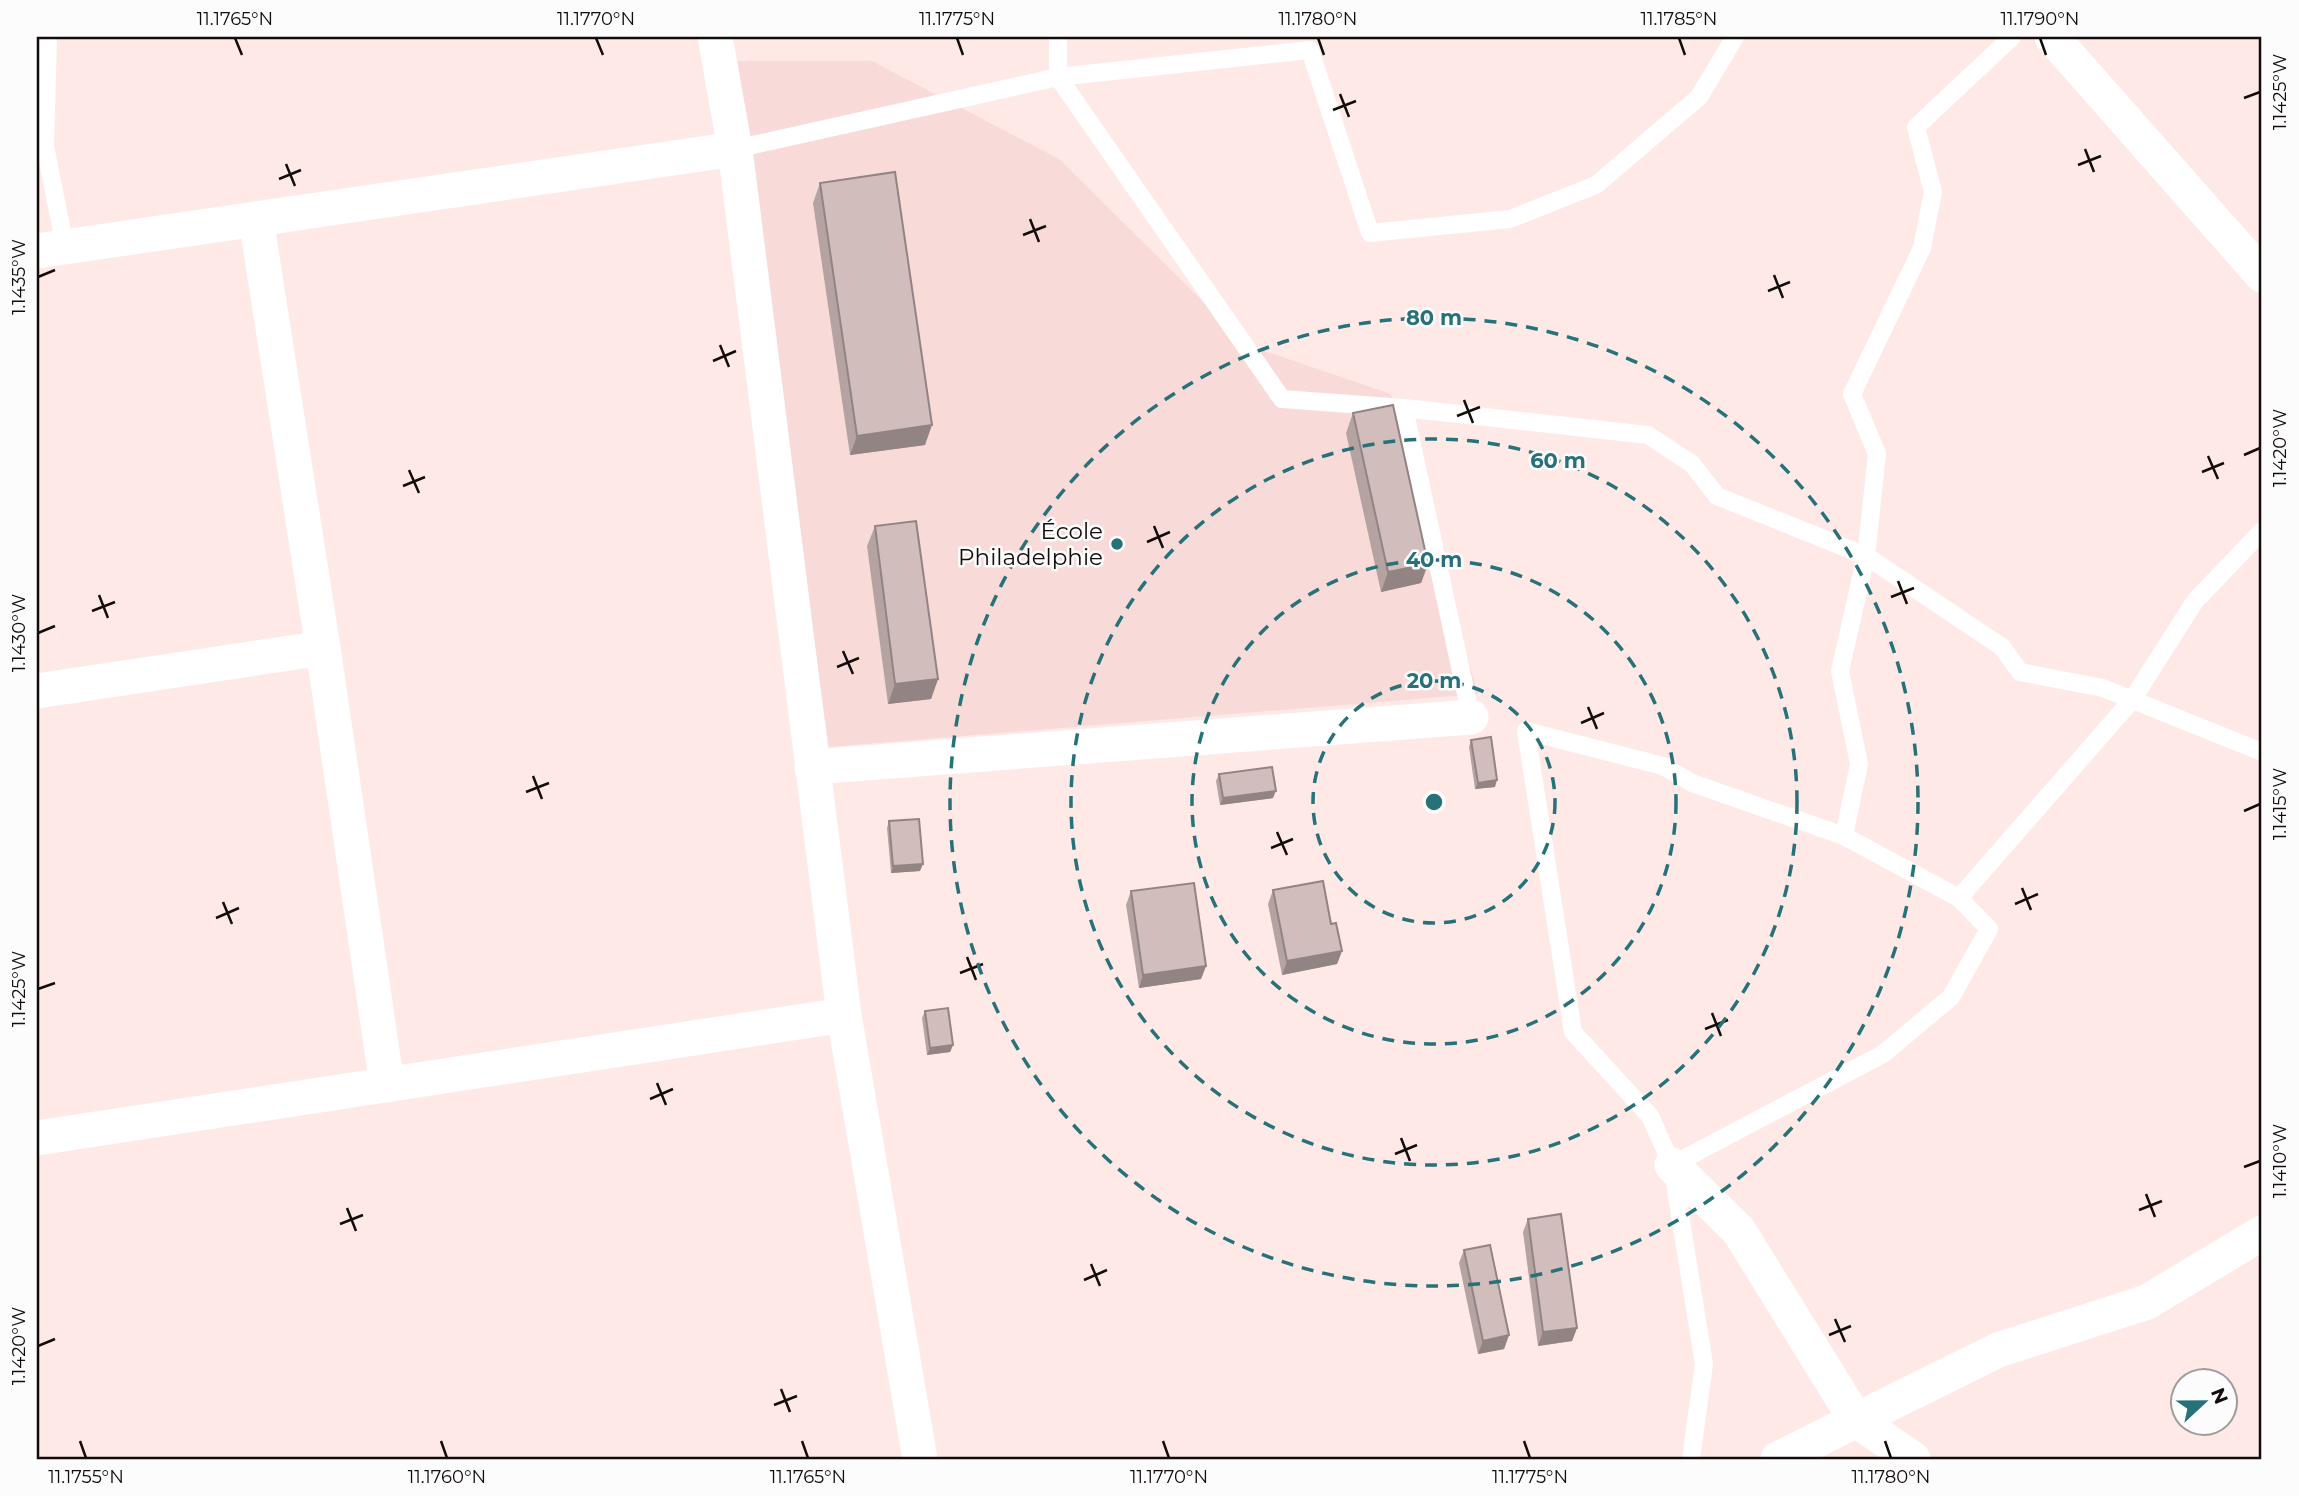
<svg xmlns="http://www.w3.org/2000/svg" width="2299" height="1496" font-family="Montserrat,sans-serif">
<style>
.built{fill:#f8dbd8}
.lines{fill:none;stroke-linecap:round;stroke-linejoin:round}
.lane{stroke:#fff;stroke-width:18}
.street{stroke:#fff;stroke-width:35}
.wall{fill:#b4a3a1}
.shaded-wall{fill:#928483}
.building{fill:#d1bdbb;stroke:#928483;stroke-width:2}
.ticks{fill:none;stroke:#120c0b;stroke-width:2.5}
.ring{fill:none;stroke:#277178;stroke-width:3.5;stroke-dasharray:12 9}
.poi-dot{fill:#277178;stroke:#fcfcfc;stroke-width:2.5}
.labels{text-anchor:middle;stroke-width:5;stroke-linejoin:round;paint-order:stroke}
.poi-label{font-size:23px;fill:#120c0b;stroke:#fcfcfc;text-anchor:end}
.centre{fill:#277178;stroke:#fcfcfc;stroke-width:3.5}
.ring-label{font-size:21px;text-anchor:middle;font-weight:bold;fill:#277178;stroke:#fcfcfc;stroke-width:5;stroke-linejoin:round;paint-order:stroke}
.neatline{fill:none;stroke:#120c0b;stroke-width:2.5}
.ticks-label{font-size:18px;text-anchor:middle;fill:#120c0b}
</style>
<rect width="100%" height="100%" fill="#ffe9e7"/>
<polygon class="built" points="732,61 872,61 1059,159 1247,345 1391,394 1478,694 829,747"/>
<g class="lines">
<g class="lane">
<polyline points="48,37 45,146 65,247"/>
<polyline points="1058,37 1058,77 1310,50 1370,233 1510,219 1596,185 1699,97 1735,37"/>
<polyline points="735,149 1058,77 1282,399 1404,408 1648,435 1692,464 1717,496 1866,556 2002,647 2020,672 2103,688 2262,752"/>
<polyline points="1404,408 1471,717"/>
<polyline points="1844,836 1859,764 1840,671 1866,556 1877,454 1852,394 1922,248 1933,192 1916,127 2012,37"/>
<polyline points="1959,898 2132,700 2195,601 2262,531"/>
<polyline points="1672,1165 1883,1054 1951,997 1989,929 1959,898 1844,836 1692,783 1663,766 1526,731 1573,1032 1650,1116 1672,1165 1704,1364 1691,1459"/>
</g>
<g class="street">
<polyline points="715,37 735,149 844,1015 920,1459"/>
<polyline points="2052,37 2262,275"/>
<polyline points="256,219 323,648 387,1085"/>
<polyline points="37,251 735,149"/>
<polyline points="37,691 323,648"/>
<polyline points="812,767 1471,717"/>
<polyline points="37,1138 844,1015"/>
<polyline points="1672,1165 1739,1231 1856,1420 1913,1459"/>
<polyline points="1778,1459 1998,1350 2147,1302 2262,1233"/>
</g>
</g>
<g class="wall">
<polygon points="820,183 925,445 850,455 813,203"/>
<polygon points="1353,413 1428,564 1421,583 1381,592 1346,433"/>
<polygon points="875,526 938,679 931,699 888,704 867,546"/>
<polygon points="1471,740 1495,787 1475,789 1469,747"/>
<polygon points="1219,774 1273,798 1220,805 1216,781"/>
<polygon points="889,821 920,871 891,873 887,828"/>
<polygon points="1273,890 1331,924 1342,951 1337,964 1282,975 1268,904"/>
<polygon points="1131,891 1206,966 1201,979 1139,988 1126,905"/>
<polygon points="925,1011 953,1045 950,1052 927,1055 922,1018"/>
<polygon points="1528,1219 1577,1328 1572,1341 1538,1346 1523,1232"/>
<polygon points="1464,1250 1509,1335 1504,1349 1478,1354 1459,1263"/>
</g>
<g class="shaded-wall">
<polygon points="932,425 925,445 850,455 857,436"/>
<polygon points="1428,564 1421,583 1381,592 1388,572"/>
<polygon points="938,679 931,699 888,704 895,684"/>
<polygon points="1497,780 1495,787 1475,789 1478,783"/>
<polygon points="1276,791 1273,798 1220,805 1223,798"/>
<polygon points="923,864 920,871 891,873 893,866"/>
<polygon points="1342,951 1337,964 1282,975 1287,961"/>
<polygon points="1206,966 1201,979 1139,988 1143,975"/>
<polygon points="953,1045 950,1052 927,1055 930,1048"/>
<polygon points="1577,1328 1572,1341 1538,1346 1543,1332"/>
<polygon points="1509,1335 1504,1349 1478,1354 1483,1341"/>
</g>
<g class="building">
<polygon points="895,172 932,425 857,436 820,183"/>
<polygon points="1393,405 1428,564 1388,572 1353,413"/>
<polygon points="916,521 938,679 895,684 875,526"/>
<polygon points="1491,737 1497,780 1478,783 1471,740"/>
<polygon points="1272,767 1276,791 1223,798 1219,774"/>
<polygon points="919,819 923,864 893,866 889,821"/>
<polygon points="1323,881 1331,924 1336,923 1342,951 1287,961 1273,890"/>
<polygon points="1194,883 1206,966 1143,975 1131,891"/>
<polygon points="948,1008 953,1045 930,1048 925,1011"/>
<polygon points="1561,1214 1577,1328 1543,1332 1528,1219"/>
<polygon points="1490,1245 1509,1335 1483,1341 1464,1250"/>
</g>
<path class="ticks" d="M235,38L242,55M596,38L603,55M957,38L963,55M1318,38L1324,55M1679,38L1685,55M2040,38L2046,55M1340,94L1349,117M2244,98L2260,92M1333,110L1356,101M2085,149L2094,172M286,164L295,186M2078,165L2101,156M279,179L301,170M1030,219L1039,242M1023,235L1046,226M1774,275L1783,298M38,277L55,270M1768,291L1790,282M720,345L729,367M713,361L736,351M1464,400L1473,423M1457,416L1480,407M2244,455L2260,448M2208,456L2218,479M409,470L419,493M2202,472L2224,463M403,486L425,477M1154,526L1163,548M1147,542L1170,532M1898,581L1907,604M99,595L108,618M1891,597L1914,588M92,611L115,602M38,633L55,626M843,651L853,674M837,667L859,658M1588,707L1597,729M1581,723L1604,713M533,776L542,799M526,792L549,783M2244,811L2260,804M1277,832L1287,855M1271,848L1293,839M2022,888L2031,910M223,902L232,924M2015,904L2038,894M216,918L239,908M967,957L976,980M960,973L983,964M38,989L55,983M1712,1013L1721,1036M1705,1029L1728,1020M657,1083L666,1105M650,1099L673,1089M1401,1138L1410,1161M1395,1154L1417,1145M2244,1167L2260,1161M2146,1194L2155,1217M347,1208L356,1231M2139,1210L2162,1201M340,1224L363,1215M1091,1264L1100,1286M1084,1280L1107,1270M1835,1319L1845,1342M1829,1335L1851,1326M38,1346L55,1339M781,1389L790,1412M774,1405L797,1396M80,1441L86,1458M441,1441L447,1458M802,1441L808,1458M1163,1441L1169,1458M1524,1441L1530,1458M1885,1441L1891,1458"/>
<g class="ring">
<circle cx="1434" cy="802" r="121"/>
<circle cx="1434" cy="802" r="242"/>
<circle cx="1434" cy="802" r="363"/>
<circle cx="1434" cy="802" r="484"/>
</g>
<circle class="poi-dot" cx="1117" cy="544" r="7"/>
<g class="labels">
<g class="poi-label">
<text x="1103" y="539">École<tspan x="1103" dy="26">Philadelphie</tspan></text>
</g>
</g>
<circle cx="1434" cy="802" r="10" class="centre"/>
<g class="ring-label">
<text x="1434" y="325">80 m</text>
<text x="1558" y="468">60 m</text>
<text x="1434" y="567">40 m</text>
<text x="1434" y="688">20 m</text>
</g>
<rect width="2299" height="1496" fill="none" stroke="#fcfcfc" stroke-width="77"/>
<g transform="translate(2204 1402) rotate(68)"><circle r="33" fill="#fcfcfc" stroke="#9e9c9c" stroke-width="2"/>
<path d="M0-5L12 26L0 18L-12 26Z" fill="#277178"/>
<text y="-10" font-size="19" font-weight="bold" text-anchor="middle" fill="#120c0b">N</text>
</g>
<rect x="38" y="38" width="2222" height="1420" class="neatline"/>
<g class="ticks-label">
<text x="235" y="25">11.1765°N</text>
<text x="596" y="25">11.1770°N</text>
<text x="957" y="25">11.1775°N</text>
<text x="1318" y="25">11.1780°N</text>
<text x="1679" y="25">11.1785°N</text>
<text x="2040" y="25">11.1790°N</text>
<text transform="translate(2280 92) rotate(-90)" y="6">1.1425°W</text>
<text transform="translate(19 277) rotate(-90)" y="6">1.1435°W</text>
<text transform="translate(2280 448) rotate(-90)" y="6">1.1420°W</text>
<text transform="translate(19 633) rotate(-90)" y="6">1.1430°W</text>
<text transform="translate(2280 804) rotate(-90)" y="6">1.1415°W</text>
<text transform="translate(19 989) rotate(-90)" y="6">1.1425°W</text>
<text transform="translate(2280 1161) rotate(-90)" y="6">1.1410°W</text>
<text transform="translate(19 1346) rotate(-90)" y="6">1.1420°W</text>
<text x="86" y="1483">11.1755°N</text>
<text x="447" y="1483">11.1760°N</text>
<text x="808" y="1483">11.1765°N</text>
<text x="1169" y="1483">11.1770°N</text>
<text x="1530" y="1483">11.1775°N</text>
<text x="1891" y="1483">11.1780°N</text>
</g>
</svg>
